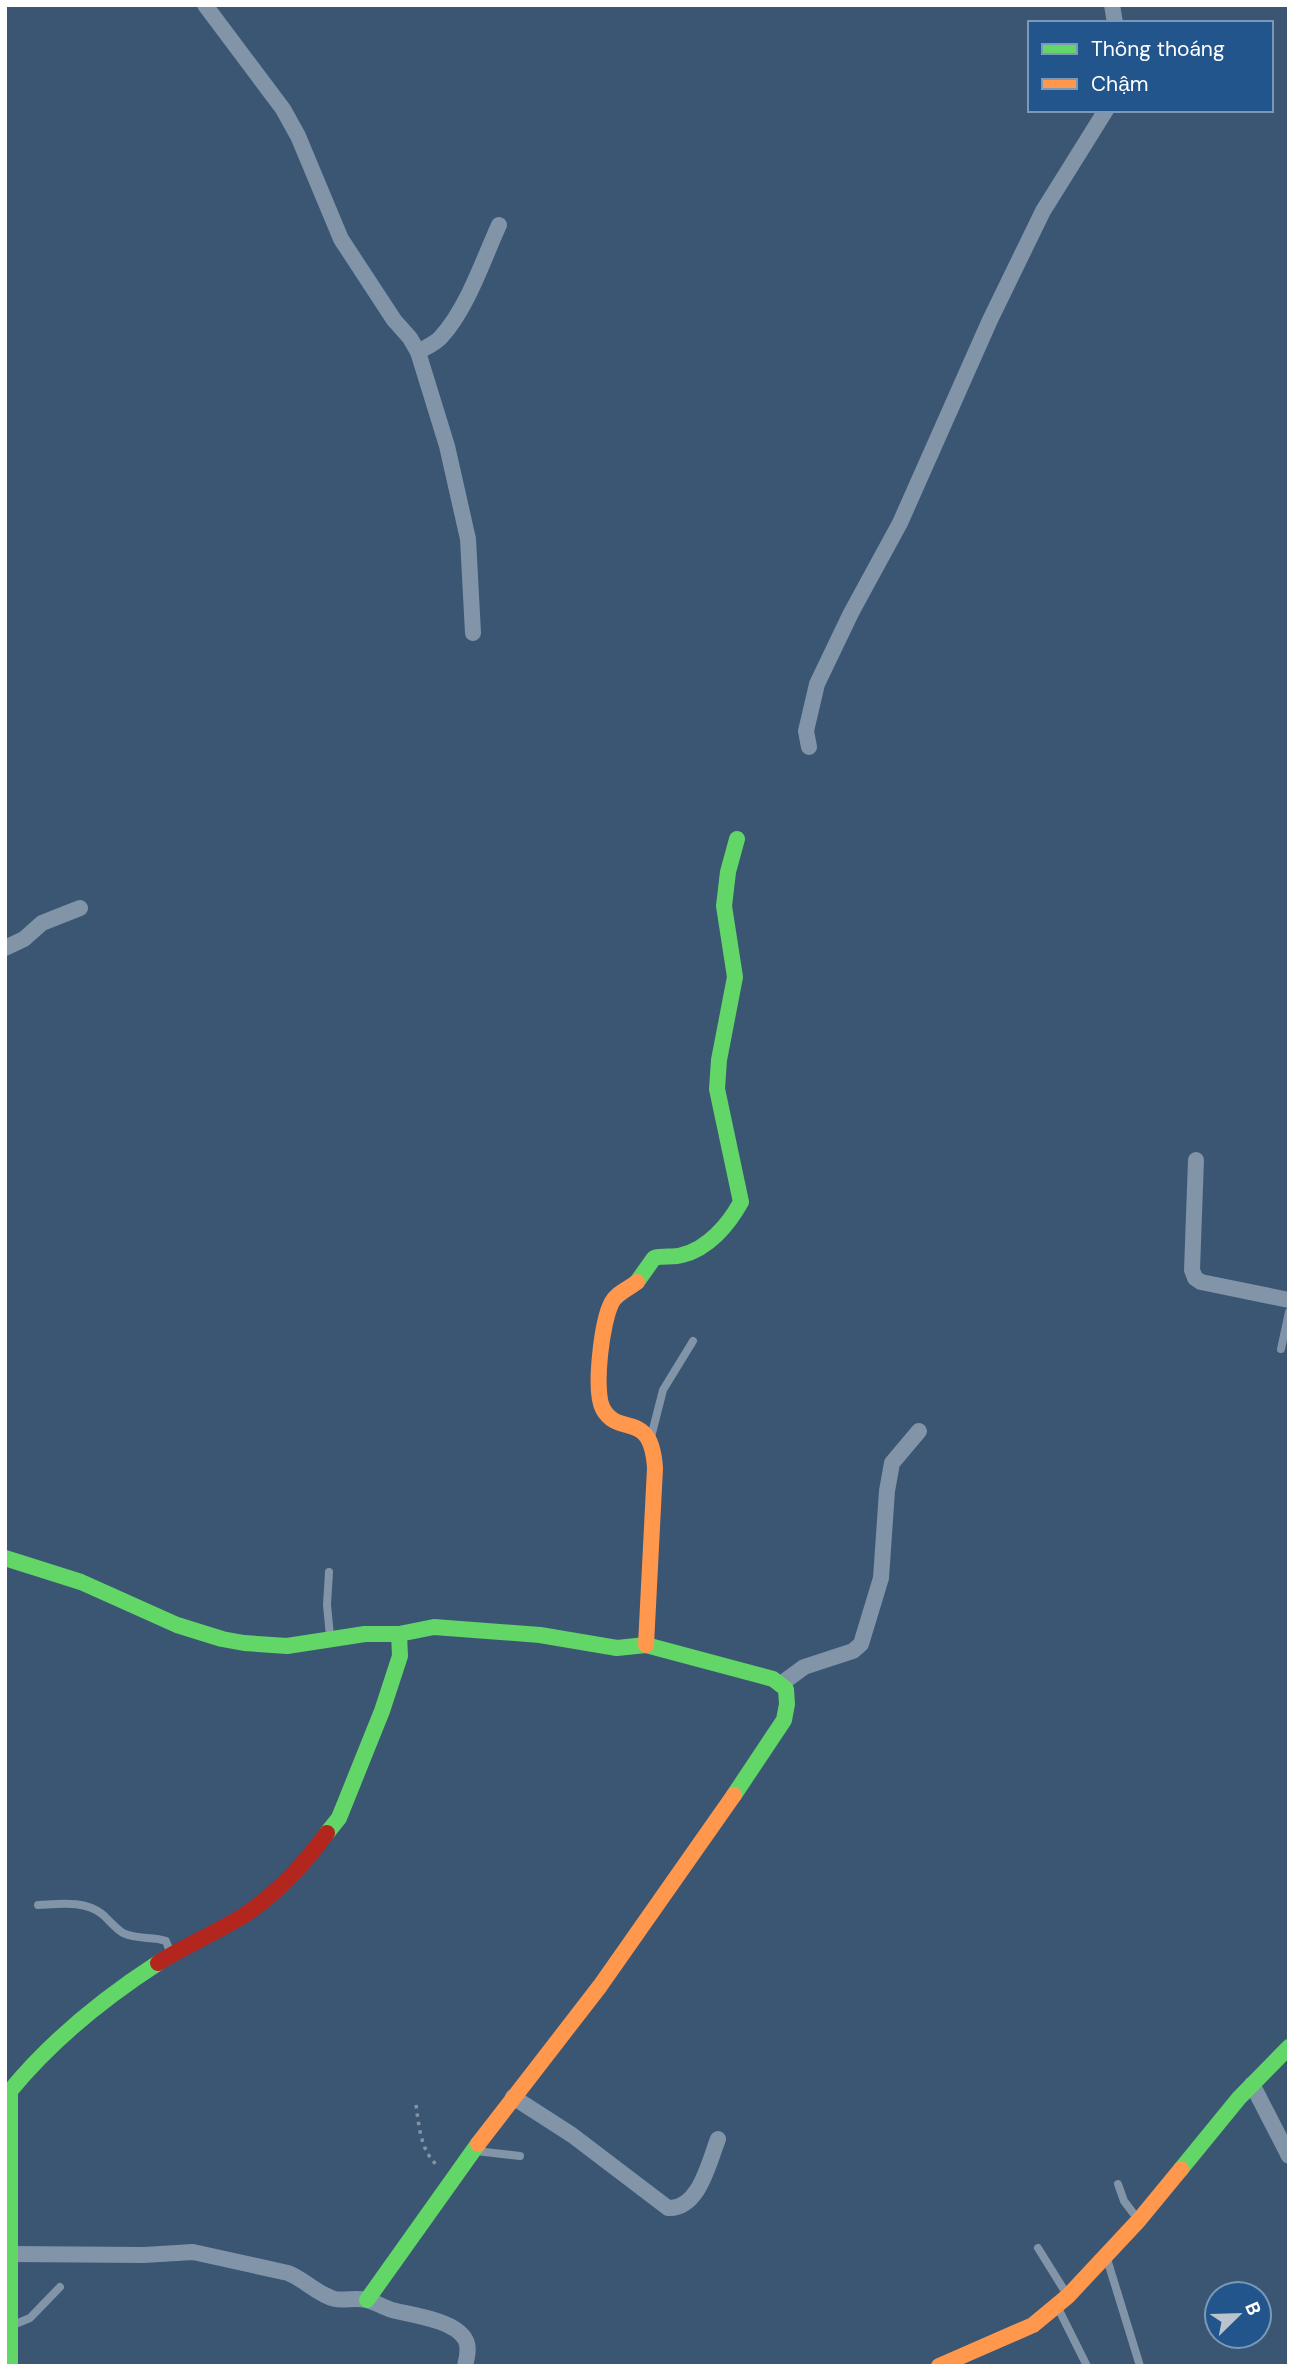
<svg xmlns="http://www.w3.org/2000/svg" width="1294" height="2371" font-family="'DM Sans',sans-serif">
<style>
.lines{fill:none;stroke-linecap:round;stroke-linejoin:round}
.path{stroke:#8194a8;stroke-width:3.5;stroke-dasharray:3.5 5;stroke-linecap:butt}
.lane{stroke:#8194a8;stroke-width:8}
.street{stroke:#8194a8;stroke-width:16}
.fast{stroke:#63d668;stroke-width:16}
.slow{stroke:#ff974d;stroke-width:16}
.jam{stroke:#b3261e;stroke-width:16}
</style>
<rect width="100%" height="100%" fill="#3a5673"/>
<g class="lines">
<path class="path" d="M416,2105C419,2127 421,2152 438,2166"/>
<g class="lane">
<polyline points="1281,1349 1289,1312"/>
<polyline points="651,1437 663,1390 693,1341"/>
<polyline points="329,1572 327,1605 330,1636"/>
<path d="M38,1905C60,1904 84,1900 102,1914C109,1920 115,1928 123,1933C137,1940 153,1936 166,1941L170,1952"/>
<polyline points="476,2151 520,2156"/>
<polyline points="1118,2184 1124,2201 1137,2218"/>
<polyline points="1038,2248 1066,2293"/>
<polyline points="1107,2259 1140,2366"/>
<polyline points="1058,2308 1087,2366"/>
<polyline points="13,2325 30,2318 60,2287"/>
</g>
<g class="street">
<polyline points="205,5 283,109 298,136 341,239 394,320 410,338 418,352 447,446 468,539 473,633"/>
<polyline points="1112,5 1115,23"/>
<path d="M418,352C426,347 435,344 441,337C467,309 483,260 499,225"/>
<polyline points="809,747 806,731 817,684 851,613 900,523 990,320 1043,211 1106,110"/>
<polyline points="5,948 24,939 42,923 80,908"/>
<polyline points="1196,1160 1192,1270 1195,1278 1201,1282 1289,1300"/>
<polyline points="781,1684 804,1667 853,1651 861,1644 881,1578 887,1491 892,1463 919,1431"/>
<polyline points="1252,2084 1289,2156"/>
<path d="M513,2097L572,2135L668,2208C699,2210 709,2162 718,2139"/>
<path d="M11,2254L144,2255L193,2252L288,2273C304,2279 318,2295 335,2299C345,2301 356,2297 367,2300C375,2302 383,2307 392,2310C412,2315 454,2320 465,2339C470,2347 467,2357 465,2366"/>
</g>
<g class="fast">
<path d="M637,1282L654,1258C663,1255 673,1258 682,1255C708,1249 729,1224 741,1202L717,1089L719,1060L735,977L724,906L728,872L737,839"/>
<polyline points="5,1558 81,1582 177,1625 222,1639 244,1643 287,1646 365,1634 399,1634 434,1627 540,1635 617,1648 646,1645 773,1679 786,1689 787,1704 784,1720 734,1795"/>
<polyline points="327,1833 339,1818 382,1711 400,1656 399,1634"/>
<polyline points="1181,2169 1239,2098 1289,2047"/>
<polyline points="367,2300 478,2144"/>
<path d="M10,2366V2091C51,2041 104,1998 158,1963"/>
</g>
<g class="slow">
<path d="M637,1282C628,1289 617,1293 612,1302C602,1320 593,1391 603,1409C619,1438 651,1408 655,1468L646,1645"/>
<polyline points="478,2144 600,1986 734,1795"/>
<polyline points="939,2366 1033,2325 1068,2296 1139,2220 1181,2169"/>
</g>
<path class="jam" d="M158,1963C185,1946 215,1933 243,1916C275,1895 305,1863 327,1833"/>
</g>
<rect width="1294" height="2371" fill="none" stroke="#ffffff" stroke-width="14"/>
<rect x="1028" y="21" width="245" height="91" fill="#22558b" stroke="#7a99b9" stroke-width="2"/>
<rect x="1042" y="44" width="35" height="10" fill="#63d668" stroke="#7a99b9" stroke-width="2"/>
<text x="1091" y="56" font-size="21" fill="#ffffff">Thông thoáng</text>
<rect x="1042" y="79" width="35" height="10" fill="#ff974d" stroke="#7a99b9" stroke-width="2"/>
<text x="1091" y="91" font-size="21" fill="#ffffff">Chậm</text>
<g transform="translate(1238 2315) rotate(67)"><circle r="33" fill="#22558b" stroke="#7a99b9" stroke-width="2"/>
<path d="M0-5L12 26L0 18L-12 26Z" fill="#bac4ce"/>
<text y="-10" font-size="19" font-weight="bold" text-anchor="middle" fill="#ffffff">B</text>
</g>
</svg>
